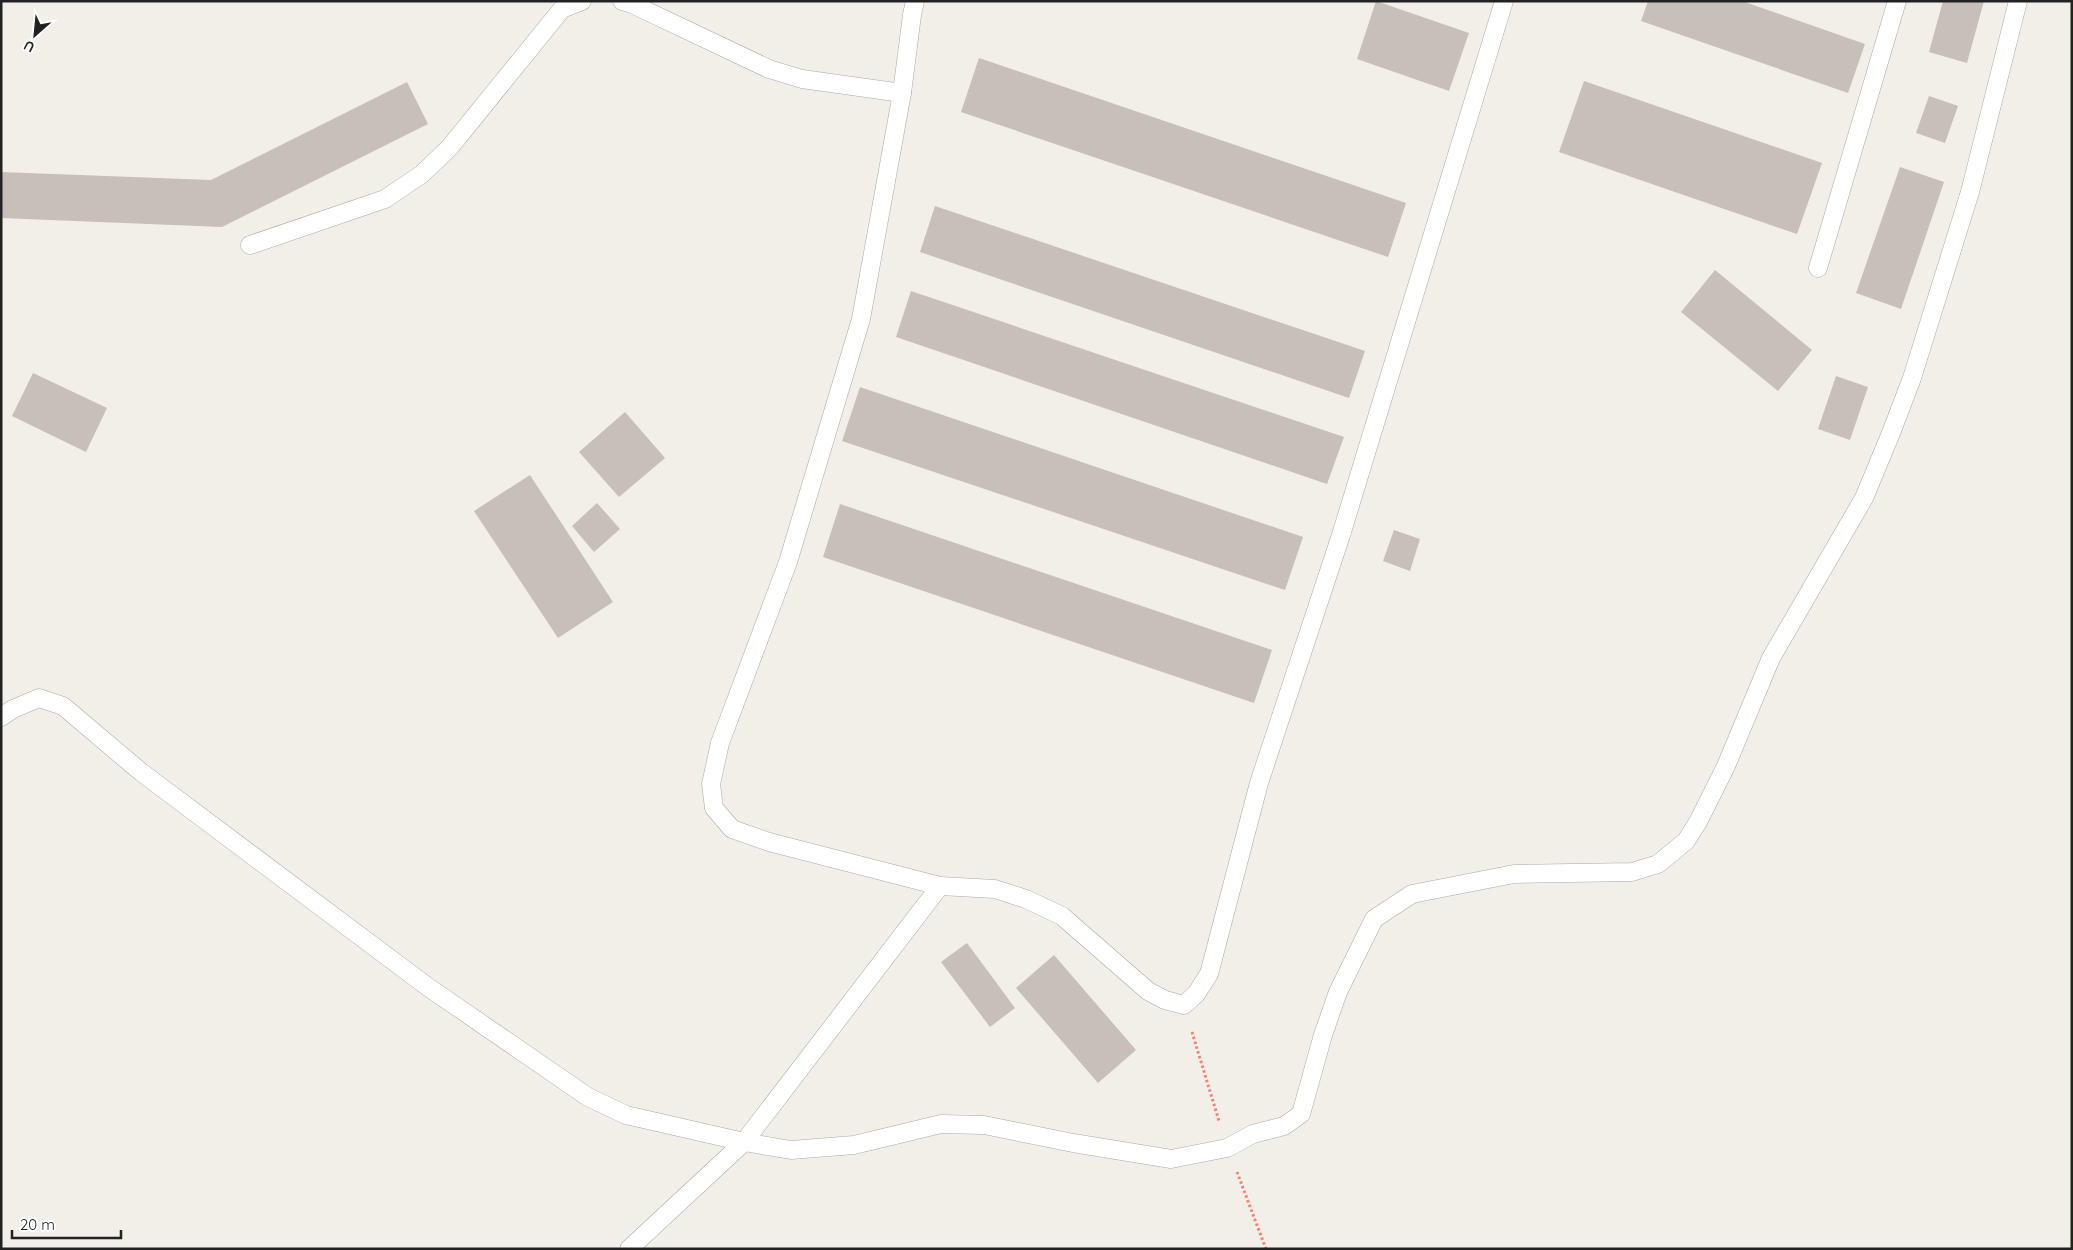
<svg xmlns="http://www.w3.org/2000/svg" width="2073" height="1250" font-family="Quicksand,sans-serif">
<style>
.building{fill:#c7bfb8}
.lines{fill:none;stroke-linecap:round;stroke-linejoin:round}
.lane-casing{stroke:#a9a9a9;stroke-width:19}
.path{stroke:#fa8072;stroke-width:3;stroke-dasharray:2.5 2.5;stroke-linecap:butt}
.lane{stroke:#fff;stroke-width:18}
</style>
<rect width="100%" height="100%" fill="#f2efe9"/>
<g class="building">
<polygon points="1376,1 1469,33 1449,91 1357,59"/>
<polygon points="1648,1 1742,1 1865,44 1848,93 1641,21"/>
<polygon points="1943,1 1984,1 1967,63 1929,52"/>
<polygon points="979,58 1406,203 1388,257 961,112"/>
<polygon points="1584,81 1822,163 1797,234 1559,152"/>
<polygon points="407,82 428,124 222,227 1,218 1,172 211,180"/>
<polygon points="1929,96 1958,106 1945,143 1916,133"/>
<polygon points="1900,167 1944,182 1901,309 1856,293"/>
<polygon points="935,206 1365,351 1349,398 920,252"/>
<polygon points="1715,270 1812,350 1778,391 1681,312"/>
<polygon points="911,291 1344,437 1327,484 896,337"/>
<polygon points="33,373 107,408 86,452 12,416"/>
<polygon points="1836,376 1868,387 1850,440 1818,429"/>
<polygon points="860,387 1303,537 1285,590 842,441"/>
<polygon points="625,412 665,458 619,497 579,452"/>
<polygon points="530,475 613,602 558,638 474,511"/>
<polygon points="597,503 620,529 594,552 572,526"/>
<polygon points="840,504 1272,650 1254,703 823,557"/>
<polygon points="1394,530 1420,539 1410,571 1383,561"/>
<polygon points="967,943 1015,1008 990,1027 941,962"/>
<polygon points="1054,955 1136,1050 1098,1083 1016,988"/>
</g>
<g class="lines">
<g class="lane-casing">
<g id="lane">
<polyline points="622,1 632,4 769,69 802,79 902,93"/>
<polyline points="915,1 912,15 902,93 861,319 788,562 720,743 711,784 714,808 732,829 769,842 940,886 995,889 1026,899 1062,916 1148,991 1165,1000 1184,1005 1196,994 1209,974 1259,783 1341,535 1504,1"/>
<polyline points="250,245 385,199 422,174 450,147 562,9 582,1"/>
<polyline points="1818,268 1897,1"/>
<polyline points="1,717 13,709 39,698 63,706 141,772 428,987 588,1097 626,1115 744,1142 791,1150 854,1145 941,1124 984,1125 1073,1143 1171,1159 1227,1148 1253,1134 1284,1126 1301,1114 1323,1035 1338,992 1374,919 1412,894 1514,874 1632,872 1658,864 1686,841 1698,822 1726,766 1771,658 1864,498 1891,433 1912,378 1970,192 2018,1"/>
<polyline points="629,1249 744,1142 940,886"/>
</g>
</g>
<g class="path">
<polyline points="1192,1032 1219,1121"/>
<polyline points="1237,1172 1266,1249"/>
</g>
<use href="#lane" class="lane"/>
</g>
<rect width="2073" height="1250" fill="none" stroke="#222222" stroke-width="5"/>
<g transform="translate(35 35) rotate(207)" stroke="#ffffff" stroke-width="4" paint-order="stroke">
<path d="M0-4L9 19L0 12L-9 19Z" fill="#222222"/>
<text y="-8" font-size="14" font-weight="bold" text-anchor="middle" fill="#222222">U</text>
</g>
<path d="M12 1230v8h109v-8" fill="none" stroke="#222222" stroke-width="2.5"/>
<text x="20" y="1230" font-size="15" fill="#222222" stroke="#ffffff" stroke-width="4" paint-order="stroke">20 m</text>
</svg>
